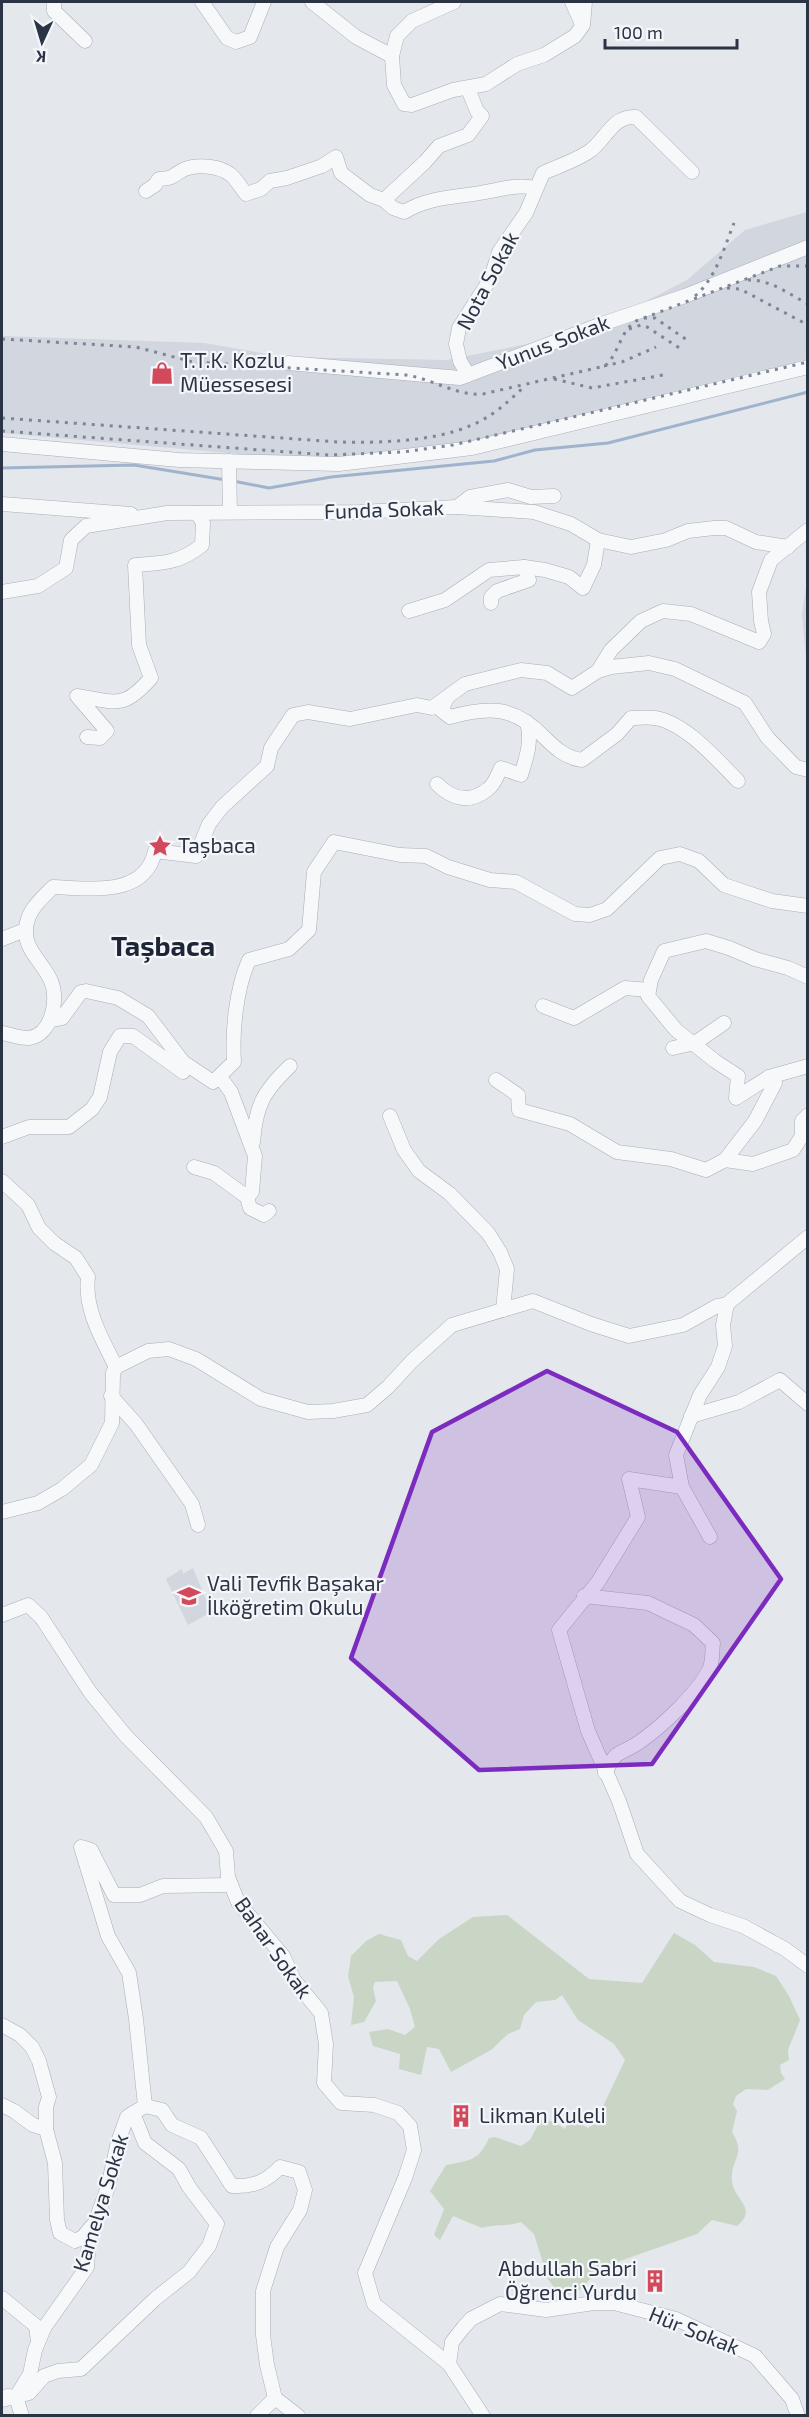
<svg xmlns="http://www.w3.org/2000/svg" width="809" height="2417" font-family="'Exo 2',sans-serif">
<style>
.built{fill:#d2d6de}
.green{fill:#c9d6c5}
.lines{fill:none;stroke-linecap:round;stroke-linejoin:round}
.stream{stroke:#9fb4cc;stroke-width:3}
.minor-casing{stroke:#a9aeb7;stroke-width:15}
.minor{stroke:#f7f8fa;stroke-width:14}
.rail{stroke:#7d8696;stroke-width:3;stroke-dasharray:3 6;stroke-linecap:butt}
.marked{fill:#7b2cbf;fill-opacity:0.2;stroke:#7b2cbf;stroke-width:4.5;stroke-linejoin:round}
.labels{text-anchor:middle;stroke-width:4.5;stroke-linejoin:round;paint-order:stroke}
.street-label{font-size:21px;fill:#2b3445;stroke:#f4f6f9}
.poi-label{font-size:21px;fill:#2b3445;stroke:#f4f6f9;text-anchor:start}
.district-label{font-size:27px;font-weight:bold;fill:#1d2536;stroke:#f4f6f9}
</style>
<rect width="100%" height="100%" fill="#e4e7ec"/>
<g class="built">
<polygon points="807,212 807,359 436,449 342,463 2,433 2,336 204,343 285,357 447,360 587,332 687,280 745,230"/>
<polygon points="807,580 808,669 807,669 802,614"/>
<polygon points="193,1568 211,1612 188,1625 166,1579 182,1569 183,1574"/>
</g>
<path class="green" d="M507,1915L589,1979L642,1983L674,1933L695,1945L714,1962L754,1967L776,1976L789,1996L800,2020L788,2050L789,2060L780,2065L781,2073L785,2079L768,2090L746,2089L736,2096L733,2104L737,2111L732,2132C747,2156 730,2159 732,2181C733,2199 759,2208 737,2226L712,2220L697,2234L600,2268L579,2291L560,2296L548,2279L534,2234L521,2222C507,2227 495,2224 482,2228L453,2216L440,2240L434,2235L444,2209L430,2191L446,2165C470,2160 478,2162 489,2138L495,2137L521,2146L530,2140L541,2119L554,2122L565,2129L567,2125L577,2122L588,2128L595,2123L625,2060L614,2044L578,2020L562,1995L555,2000L536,2002L524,2015L520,2029L508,2034L491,2050L451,2072L439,2049L427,2047L421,2075L399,2069L400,2054L373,2046L369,2032L388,2029L405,2035L415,2027L410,2009L397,1981L375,1982L373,1988L376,2001L364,2022L351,2025L354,1997L348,1976L351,1956L366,1941L379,1934L401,1940L408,1956L417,1961L439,1939L473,1917Z"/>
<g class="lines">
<g class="stream">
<polyline points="2,468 134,465 226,480"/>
<polyline points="233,481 269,488 331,477 494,461 535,450 608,443 808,392"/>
</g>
<g class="minor-casing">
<g id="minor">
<polyline points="54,2 54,11 85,41"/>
<polyline points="202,2 227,38 236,42 250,37 264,2"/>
<polyline points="312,2 356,37 392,56"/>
<polyline points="454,2 412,21 397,36 392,56 394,85 404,104 412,105 453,90 486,84 517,64 544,55 575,36 583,25 585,2"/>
<polyline points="572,2 582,24"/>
<path d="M146,191L155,185L159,179C176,178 172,175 185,169C199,164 220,166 231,175C237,180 241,188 246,194L261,189L270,181L287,178L322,166L336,157L341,173L370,195L384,200L393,208L404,212C430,196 456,198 485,192C503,189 517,184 535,188"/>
<polyline points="384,200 425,162 439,146 468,135 482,116 477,111 468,89"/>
<polyline points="288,363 460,378 599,325 685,296 808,247"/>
<path d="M468,375L460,361L456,344L459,328L491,278L499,252L526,213L543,173C558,166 578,160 591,150C606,139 613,115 636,117L692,172"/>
<polyline points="2,444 179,460 339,464 472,448 808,367"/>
<polyline points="229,461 230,512"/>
<polyline points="2,504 131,514"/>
<polyline points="457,507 470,497 508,490 531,497 554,496"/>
<polyline points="2,592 38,586 66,568 71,540 86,526 167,513 360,512 457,507 534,512 571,524 598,540 631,547 666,540 688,531 714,528 726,528 756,542 788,547"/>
<polyline points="491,603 491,597 497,591 529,580 524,567"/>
<polyline points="409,611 445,600 489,570 524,567 545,570 569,577 583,588 594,565 598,540"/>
<polyline points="598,671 611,667 649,663 675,669 745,703 767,737 796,767 808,770"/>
<path d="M447,698L441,710L450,717C489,706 514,706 544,737C555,748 566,758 582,760L617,734L631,718C639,718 648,717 655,718C686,723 717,760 738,781"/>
<path d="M87,737L100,738L107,731L77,696C116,702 123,710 151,678L139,645L135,565C163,563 180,563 202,545L203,523L197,513"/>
<path d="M437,784C452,799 470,804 488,789C494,785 498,774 501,768L521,775C527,756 532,741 527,722"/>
<polyline points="2,939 25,930"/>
<polyline points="543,1006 574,1018 625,988 649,990"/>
<path d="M51,1020L62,1018L81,992L86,991L118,998L148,1016L183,1062L213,1082L234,1062C232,1031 236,989 249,960L289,949L309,930L314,872L334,842L400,855L426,856L448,867L490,880L516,882L575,914L590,915L607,909L660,858L680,854L699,861L724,885L772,901L808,906"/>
<path d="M2,1033C9,1034 21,1039 29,1038C52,1035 59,999 51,981C44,964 26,951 26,933C25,912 40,900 53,887C89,888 145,898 155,851L196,856L209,824L222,807L267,766L271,748L293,715L308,712L350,719L417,705L432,708L465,684L521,670L547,673L572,688L598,671L611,650L641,621L663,611L691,614L759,642L764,634L761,621L759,592L771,560L808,530"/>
<polyline points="673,1048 695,1043 724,1023"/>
<polyline points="769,1077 808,1066"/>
<polyline points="496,1080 518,1095 519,1110 570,1124 617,1152 671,1159 706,1170 725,1160 755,1121 775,1083 769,1077 736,1098 738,1076 715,1061 676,1030 648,996 651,980 664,951 706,941 729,948 755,959 788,968 808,977"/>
<polyline points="390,1116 404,1150 419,1171 450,1194 488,1233 500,1252 507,1269 503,1310"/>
<polyline points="2,1137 29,1127 69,1127 92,1109 100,1097 110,1052 120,1036 133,1036 183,1072"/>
<path d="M253,1142C256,1105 263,1092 290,1066"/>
<polyline points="725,1160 753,1164 793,1150 802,1136 802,1121 808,1115"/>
<polyline points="194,1167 214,1173 247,1197 252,1192 255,1156 231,1092 220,1077"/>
<path d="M2,1181L28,1205L39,1228L54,1243L76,1258L88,1277C84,1309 102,1339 116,1367"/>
<polyline points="247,1197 250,1208 264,1215 269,1211"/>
<polyline points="727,1304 723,1325 725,1346 718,1367 700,1395 676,1455 682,1487 629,1479 638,1517 598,1582 559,1630 588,1731 619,1801 637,1854 680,1901 710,1915 743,1926 785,1949 808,1966"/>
<polyline points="111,1396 136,1424 192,1504 198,1525"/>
<polyline points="691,1416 739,1402 780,1380 808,1404"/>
<polyline points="682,1487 710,1537"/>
<polyline points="2,1512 38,1503 62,1489 91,1465 112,1423 113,1373 116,1367 148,1351 169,1349 196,1359 261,1399 308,1412 333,1411 367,1405 388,1387 412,1361 452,1325 533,1301 591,1324 629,1336 683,1325 717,1306 727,1304 808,1237"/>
<path d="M584,1596L648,1603L694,1625L713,1643C712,1651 713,1663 709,1670C697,1694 660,1728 638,1743C617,1757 618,1747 605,1773"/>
<polyline points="2,1615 28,1605 41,1617 90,1692 125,1735 206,1817 226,1851 228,1877 238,1902 283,1956 294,1980 321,2013 326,2044 324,2083 341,2103 374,2105 398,2113 410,2126 414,2150 405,2178 365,2273 374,2304 449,2364 483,2416"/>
<polyline points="2,2025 20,2035 32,2047 39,2061 49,2097 46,2107 46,2129"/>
<polyline points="2,2105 14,2111 33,2125 46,2129 55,2163 57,2220 60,2233 75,2241 83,2237 91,2227"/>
<polyline points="145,2106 136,2019 129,1973 108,1936 81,1847 91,1850 114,1895 140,1895 163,1886 231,1885"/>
<polyline points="2,2298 36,2326 38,2342"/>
<polyline points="449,2364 452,2342 463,2328 471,2319 500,2304 546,2310 594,2303 614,2303 676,2319 755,2356 792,2399 798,2416"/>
<polyline points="7,2396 16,2397 22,2416"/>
<path d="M16,2397L30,2374L35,2350L44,2328L87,2267L89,2239L108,2187L118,2142L127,2117L145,2106L162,2110L172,2125L201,2138L232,2186C253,2187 266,2182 280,2167L299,2172L305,2190L300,2210L277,2247L263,2291V2335L267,2365L275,2398L298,2416"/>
<polyline points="2,2400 29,2393 44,2376 58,2371 81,2369 155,2299 189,2272 209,2246 217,2224 189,2187 179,2169 145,2143 133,2113"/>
<polyline points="257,2416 275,2398"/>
</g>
</g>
<use href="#minor" class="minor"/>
<g class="rail">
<path d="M748,280C769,279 789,294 808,304"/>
<polyline points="727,288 740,289 808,325"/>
<path d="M695,296C716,278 724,248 734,223"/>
<polyline points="644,318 655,318 687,340"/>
<polyline points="629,329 641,325 647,327 681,349"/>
<path d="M2,339L136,347L193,362L406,375C433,379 456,396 483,394L605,366C619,354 620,331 636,321L780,266H808"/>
<polyline points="604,366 622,362 656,347"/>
<polyline points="554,379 592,388 663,375"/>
<path d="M2,418L338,442C386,443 452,442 492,414C504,406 514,396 524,387"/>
<polyline points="2,431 329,455 403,452 453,445 808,362"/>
</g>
</g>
<path class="marked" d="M547,1371L677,1432L781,1579L652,1764L479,1770L351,1658L432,1432Z"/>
<defs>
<g id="shop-bare" transform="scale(1.8)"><path d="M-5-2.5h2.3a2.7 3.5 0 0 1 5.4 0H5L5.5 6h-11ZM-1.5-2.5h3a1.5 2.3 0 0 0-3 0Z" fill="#d1495b" stroke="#f4f6f9" stroke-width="2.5" paint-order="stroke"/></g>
<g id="sight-bare" transform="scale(1.8)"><path d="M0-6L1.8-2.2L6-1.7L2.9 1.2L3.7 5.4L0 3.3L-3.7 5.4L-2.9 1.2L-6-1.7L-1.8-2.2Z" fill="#d1495b" stroke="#f4f6f9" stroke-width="2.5" paint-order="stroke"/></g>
<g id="school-bare" transform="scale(1.8)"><path d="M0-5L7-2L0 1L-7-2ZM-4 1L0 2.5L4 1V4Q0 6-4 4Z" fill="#d1495b" stroke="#f4f6f9" stroke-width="2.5" paint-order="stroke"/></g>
<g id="building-bare" transform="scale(1.8)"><path d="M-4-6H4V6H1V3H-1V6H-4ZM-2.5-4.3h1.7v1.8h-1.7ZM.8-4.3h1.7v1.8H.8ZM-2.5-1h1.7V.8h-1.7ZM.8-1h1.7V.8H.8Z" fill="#d1495b" stroke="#f4f6f9" stroke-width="2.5" paint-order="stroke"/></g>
</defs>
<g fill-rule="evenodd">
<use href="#shop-bare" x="162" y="373"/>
<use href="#sight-bare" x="160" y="846"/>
<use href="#school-bare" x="189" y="1596"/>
<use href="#building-bare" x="461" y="2116"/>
<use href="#building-bare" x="655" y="2281"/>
</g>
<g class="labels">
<g class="street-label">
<text transform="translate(488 281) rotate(-62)" y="7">Nota Sokak</text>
<text transform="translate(553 343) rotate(-21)" y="7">Yunus Sokak</text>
<text transform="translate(384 510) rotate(-2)" y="7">Funda Sokak</text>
<text transform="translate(273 1948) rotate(55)" y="7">Bahar Sokak</text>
<text transform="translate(101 2203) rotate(-73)" y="7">Kamelya Sokak</text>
<text transform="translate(694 2331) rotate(22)" y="7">Hür Sokak</text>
</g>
<g class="poi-label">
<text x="180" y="368">T.T.K. Kozlu<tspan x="180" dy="24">Müessesesi</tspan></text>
<text x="178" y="853">Taşbaca</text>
<text x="207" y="1591">Vali Tevfik Başakar<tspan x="207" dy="24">İlköğretim Okulu</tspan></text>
<text x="479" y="2123">Likman Kuleli</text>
<text x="637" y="2276" text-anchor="end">Abdullah Sabri<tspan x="637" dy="24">Öğrenci Yurdu</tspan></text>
</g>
<g class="district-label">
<text x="163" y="956">Taşbaca</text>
</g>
</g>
<rect width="809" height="2417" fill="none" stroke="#2b3445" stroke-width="6"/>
<g transform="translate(42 42) rotate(184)" stroke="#f4f6f9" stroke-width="4.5" paint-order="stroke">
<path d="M0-4.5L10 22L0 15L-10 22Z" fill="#2b3445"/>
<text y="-9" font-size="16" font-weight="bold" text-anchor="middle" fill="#2b3445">K</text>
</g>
<path d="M605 39v9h132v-9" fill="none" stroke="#2b3445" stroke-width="3"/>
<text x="614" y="39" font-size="18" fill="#2b3445" stroke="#f4f6f9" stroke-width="4.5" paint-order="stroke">100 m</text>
</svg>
